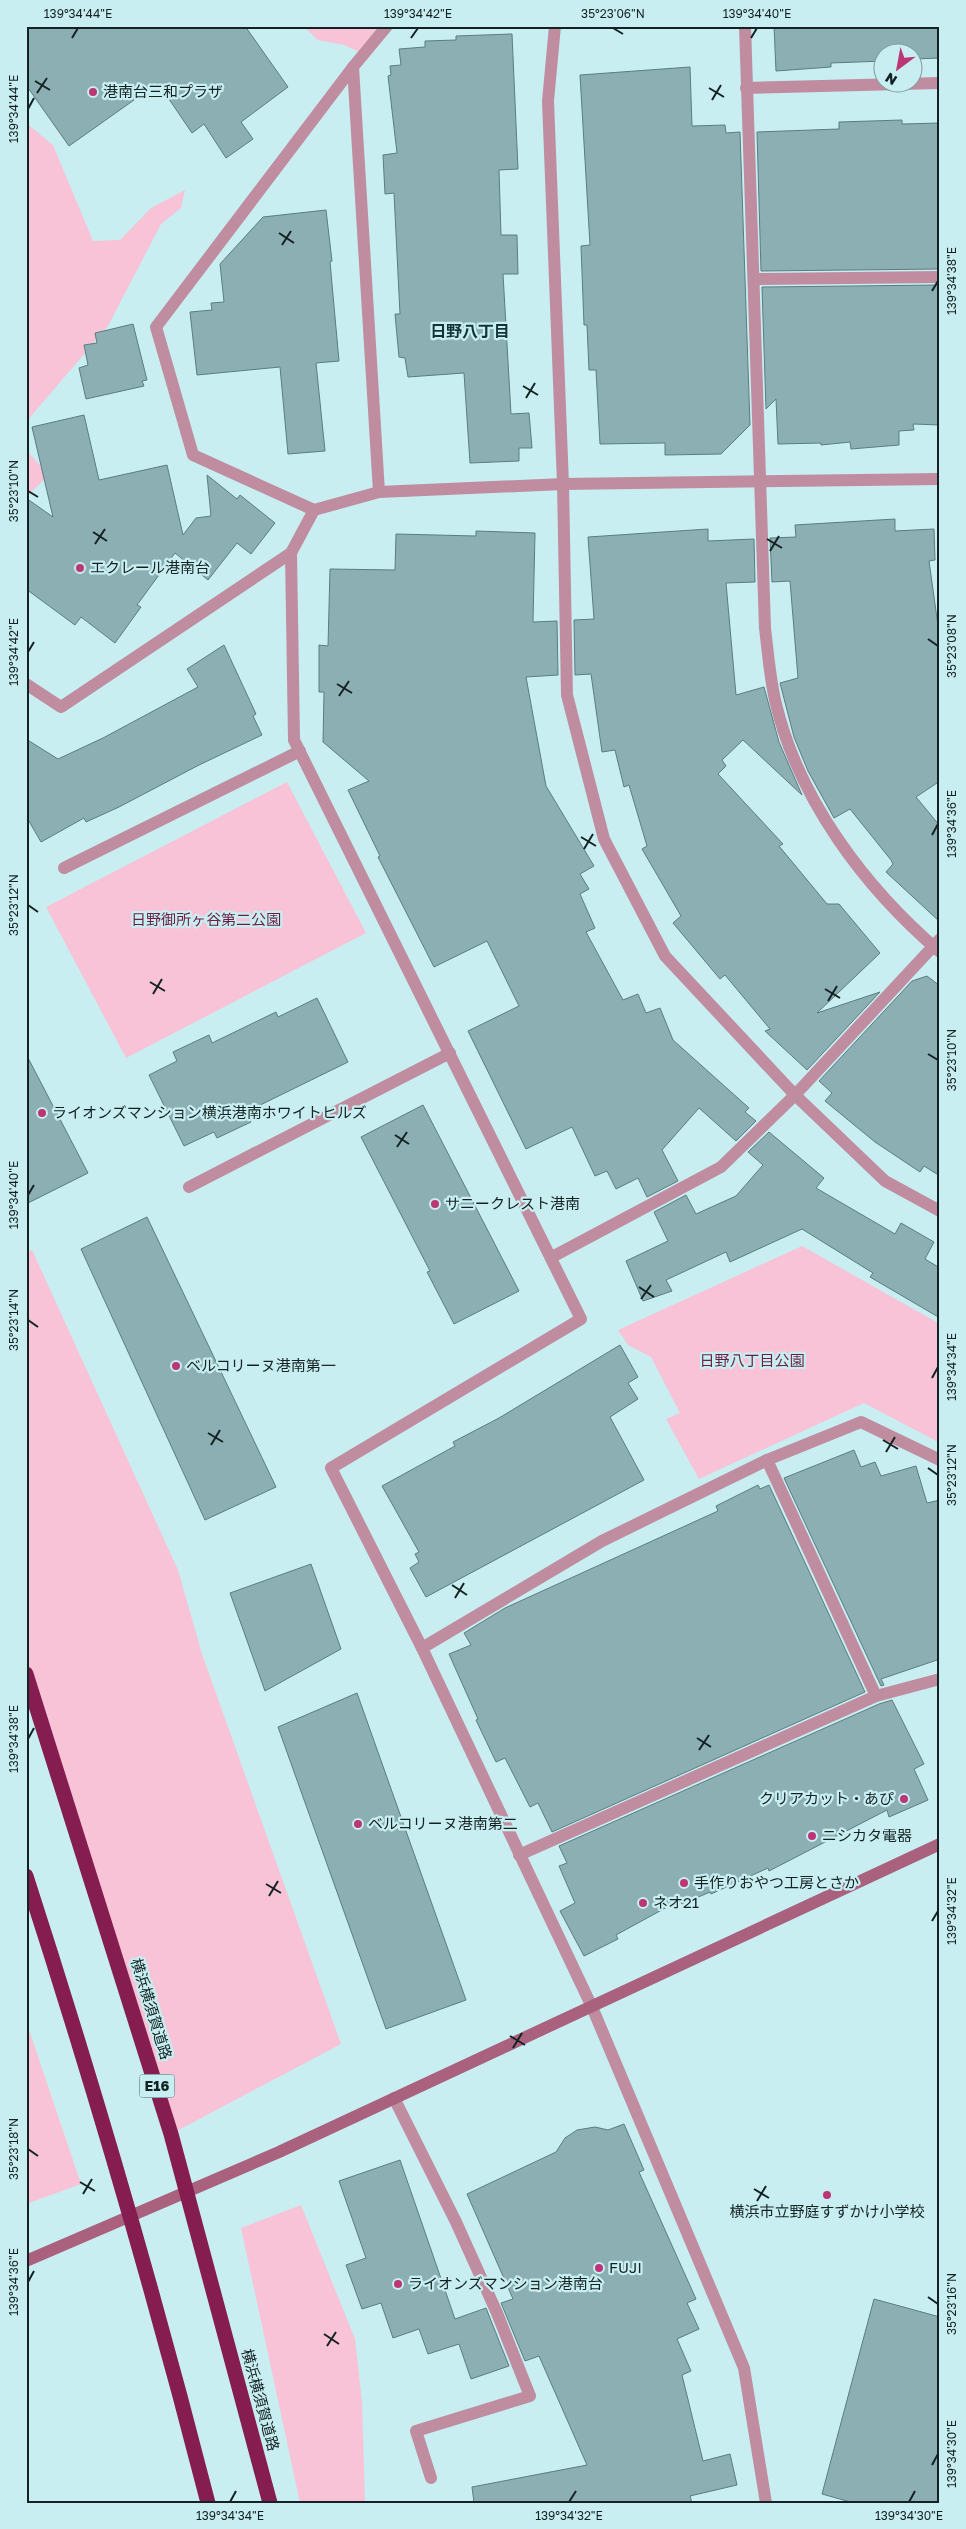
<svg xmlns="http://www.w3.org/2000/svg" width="966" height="2529" font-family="'Golos Text','Noto Sans JP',sans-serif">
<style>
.green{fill:#f8c3d6}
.building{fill:#8bafb2;stroke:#5a7d80}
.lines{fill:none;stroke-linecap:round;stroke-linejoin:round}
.lane{stroke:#bf8d9f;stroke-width:12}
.street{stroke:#bf8d9f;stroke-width:12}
.secondary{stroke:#a9617d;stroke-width:12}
.highway{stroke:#851d51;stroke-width:15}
.ticks{fill:none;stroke:#142223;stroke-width:2}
.poi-dot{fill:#bc3576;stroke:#c8eef1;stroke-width:2}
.labels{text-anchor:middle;stroke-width:4.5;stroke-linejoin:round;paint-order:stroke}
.shield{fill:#c8eef1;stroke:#4a5f61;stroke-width:1}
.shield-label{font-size:14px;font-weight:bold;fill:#142223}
.poi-label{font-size:15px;fill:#142223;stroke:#c8eef1;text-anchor:start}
.park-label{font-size:15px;fill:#6c1e43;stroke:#c8eef1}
.street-label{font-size:15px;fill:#142223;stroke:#c8eef1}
.neighbourhood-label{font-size:16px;font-weight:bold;fill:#123437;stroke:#c8eef1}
.neatline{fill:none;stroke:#142223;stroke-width:2}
.ticks-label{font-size:12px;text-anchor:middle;fill:#142223}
</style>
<rect width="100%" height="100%" fill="#c8eef1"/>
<g class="green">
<polygon points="303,26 387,26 364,54 344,45 318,40"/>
<polygon points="26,123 53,145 93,241 120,240 151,208 185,190 181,208 161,224 108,326 26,422"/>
<polygon points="26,450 49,475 26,497"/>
<polygon points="287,782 366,933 126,1058 46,907"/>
<polygon points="802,1246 940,1324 940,1443 864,1403 699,1479 666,1419 680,1413 651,1357 628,1345 618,1330"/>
<polygon points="32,1250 178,1570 202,1654 341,2044 171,2134 26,1663 26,1252"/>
<polygon points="26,2021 81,2184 26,2204"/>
<polygon points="301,2205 355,2339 362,2402 365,2503 300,2503 241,2228"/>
</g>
<g class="building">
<polygon points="26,26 245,26 288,87 241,122 253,139 226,158 204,124 192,133 158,83 69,146 26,85"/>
<polygon points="774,26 940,26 940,58 914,59 914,52 884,52 884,61 831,63 831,67 776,71"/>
<polygon points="512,34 518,169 499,170 501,235 517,235 518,274 503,274 511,414 529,413 532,448 519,448 519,461 470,463 464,373 408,377 405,358 399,357 395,314 400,314 394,193 385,194 383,155 397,153 388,76 391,75 390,66 401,65 399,49 425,47 425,41 456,40 456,36"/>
<polygon points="690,67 692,126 725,125 726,133 740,132 750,425 721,454 665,455 665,443 600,444 596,370 589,370 587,325 584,325 581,246 590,245 580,75"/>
<polygon points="902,120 902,124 940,123 940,269 761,271 757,132 839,129 839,122"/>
<polygon points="326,210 332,261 330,262 339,361 316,363 325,451 288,454 280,367 197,375 190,312 212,310 211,303 224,302 220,264 263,217"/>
<polygon points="940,285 940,425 913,424 914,430 899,431 899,445 851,449 850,442 821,445 821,443 778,444 776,399 766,409 762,287"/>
<polygon points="133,324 147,380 142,381 144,386 86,399 79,368 88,365 84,345 97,343 95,333"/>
<polygon points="84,415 99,480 167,465 183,535 196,518 211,516 207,475 237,499 240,495 275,523 251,554 237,543 208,580 175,553 137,605 141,607 115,643 81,617 75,625 26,589 26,498 53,517 32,427"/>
<polygon points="895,519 895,531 934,529 935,560 929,561 940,640 940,781 916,797 940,826 940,922 886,872 893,864 891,860 850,809 834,818 808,771 794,737 780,683 798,678 790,581 772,582 770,538 796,537 795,525"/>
<polygon points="708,529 708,541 754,539 755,582 726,583 736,695 764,687 779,742 802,795 743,740 722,760 726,766 718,774 783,844 779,846 827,904 839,904 880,953 817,1013 880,992 807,1070 765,1031 770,1029 725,975 720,979 673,923 681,916 642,849 647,846 629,785 624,787 615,750 602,752 591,674 575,675 574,620 594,619 588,537"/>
<polygon points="476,531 535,533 533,622 557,621 558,675 526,677 546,786 594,866 580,874 589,889 580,894 595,928 586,932 623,1000 638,994 646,1013 660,1008 673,1040 749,1108 745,1112 756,1121 736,1141 699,1108 662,1150 678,1181 647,1197 638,1178 616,1189 607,1171 595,1176 572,1127 526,1149 468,1031 519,1006 487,941 434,967 378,857 380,856 348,790 369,781 323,742 324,692 319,692 319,645 328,646 330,569 395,570 396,534 476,536"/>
<polygon points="224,645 256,714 253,716 262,735 199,765 119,807 86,822 84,818 41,842 26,816 26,739 58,759 103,738 198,687 187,669"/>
<polygon points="927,976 940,986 940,1176 924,1166 920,1172 875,1142 825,1101 832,1093 819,1081 912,981"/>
<polygon points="317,998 348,1062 246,1112 251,1122 217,1138 214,1132 184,1146 149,1075 177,1061 173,1052 209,1035 212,1043 276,1012 278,1017"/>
<polygon points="26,1054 88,1173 26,1204"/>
<polygon points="423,1105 519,1291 454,1324 427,1272 430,1271 361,1137"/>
<polygon points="769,1132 824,1178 816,1188 895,1234 901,1223 934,1242 925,1259 940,1268 940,1318 870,1277 873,1273 802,1229 730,1262 726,1252 666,1280 672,1291 643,1301 626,1261 668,1241 654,1212 686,1195 696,1214 736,1196 763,1165 748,1152"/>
<polygon points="147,1217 276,1487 205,1520 81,1249"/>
<polygon points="620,1345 638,1377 628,1383 638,1399 610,1417 644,1480 426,1597 410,1568 419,1562 415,1554 419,1552 382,1486 455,1446 453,1442 499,1418"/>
<polygon points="854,1450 861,1467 875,1462 881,1476 916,1466 927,1503 940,1500 940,1659 881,1679 884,1685 881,1686 784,1478"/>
<polygon points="758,1485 760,1489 769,1485 865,1692 552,1832 538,1803 530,1807 505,1758 496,1762 476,1720 478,1719 449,1654 471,1645 464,1633 505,1608 718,1511 716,1506"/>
<polygon points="311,1564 341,1649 265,1691 230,1593"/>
<polygon points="357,1693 466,2000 386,2029 278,1727"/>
<polygon points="892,1700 924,1764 914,1769 928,1800 889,1817 887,1810 769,1871 768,1868 711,1894 710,1892 682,1904 680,1900 616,1935 618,1939 584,1956 560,1911 575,1903 559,1866 567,1863 559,1846 879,1704"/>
<polygon points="624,2124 644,2170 639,2172 696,2299 687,2303 699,2329 677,2339 691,2371 682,2375 703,2461 730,2454 737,2485 690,2496 692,2503 474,2503 472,2487 587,2465 539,2356 525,2361 501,2303 513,2299 467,2194 556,2152 565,2138 577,2130 595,2127 608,2130"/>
<polygon points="400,2160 455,2319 486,2308 509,2366 471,2379 459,2344 428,2354 419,2329 393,2338 381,2303 362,2309 346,2265 366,2258 339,2181"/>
<polygon points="874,2299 940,2317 940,2503 854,2503 822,2494"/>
</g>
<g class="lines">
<g class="lane">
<polyline points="64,868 300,751"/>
<polyline points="189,1187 450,1053"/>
<polyline points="394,2098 456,2222 497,2313 530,2396 416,2431 431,2478"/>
</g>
<g class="street">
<polyline points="555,26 548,101 563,484 567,695 604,839 665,956 795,1095 885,1181 940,1211"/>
<path d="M745,26L765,628C768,653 770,680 776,704C799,800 865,888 940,952"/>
<polyline points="353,67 387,26"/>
<polyline points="746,88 940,83"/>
<polyline points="754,279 940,277"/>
<polyline points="314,510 193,455 156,327 353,67 379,492"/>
<polyline points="26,684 61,707 291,553"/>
<polyline points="552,1257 721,1167 795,1095 940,939"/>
<polyline points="767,1460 876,1696"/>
<polyline points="422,1648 602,1541 767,1460 861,1422 940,1460"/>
<polyline points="519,1855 876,1696 940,1679"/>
<polyline points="766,2503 744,2368 592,2007 422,1648 331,1468 581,1319 294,740 291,553 314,510 379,492 563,484 940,479"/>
</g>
<polyline class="secondary" points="26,2261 279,2152 940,1844"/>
<g class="highway">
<polyline points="26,1674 171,2134 270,2503"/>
<path d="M26,1876C93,2083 154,2292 208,2503"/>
</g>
</g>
<path class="ticks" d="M613,28L623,34M72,38L78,28M411,38L418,28M751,38L757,28M35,81L50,90M709,88L724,97M37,93L47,78M712,100L721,85M28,109L34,98M279,233L294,243M282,245L291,231M932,291L938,281M523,386L538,395M526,398L535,383M28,491L38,497M93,532L107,541M767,539L782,548M95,544L105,529M770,551L779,536M928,639L938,646M28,652L34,642M337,684L352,693M339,696L349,681M932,835L938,824M581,837L596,846M584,849L593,834M28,905L38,912M150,982L165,991M825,989L840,998M153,994L162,979M828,1001L837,986M928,1054L938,1060M395,1135L409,1144M397,1147L407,1132M28,1195L34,1185M639,1287L654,1297M641,1299L651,1285M28,1320L38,1327M932,1378L938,1367M208,1433L223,1442M883,1440L898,1449M211,1445L220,1430M886,1452L895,1437M928,1468L938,1475M452,1585L467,1595M455,1598L464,1583M697,1738L711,1747M28,1739L34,1728M699,1750L709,1735M266,1884L281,1893M269,1896L278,1881M932,1921L938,1911M510,2036L525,2045M513,2048L522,2033M28,2149L38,2156M80,2182L95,2191M754,2189L769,2198M83,2194L92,2179M757,2201L766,2186M28,2282L34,2271M928,2297L938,2304M324,2334L339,2344M327,2346L336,2332M932,2465L938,2454M230,2502L236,2491M569,2502L576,2491M909,2502L915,2491"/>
<g class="poi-dot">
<circle cx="93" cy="92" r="5"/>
<circle cx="80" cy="568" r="5"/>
<circle cx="42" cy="1113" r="5"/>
<circle cx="435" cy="1204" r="5"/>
<circle cx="176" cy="1366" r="5"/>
<circle cx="904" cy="1799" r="5"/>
<circle cx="358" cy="1824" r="5"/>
<circle cx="812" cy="1836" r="5"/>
<circle cx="684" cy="1883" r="5"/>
<circle cx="643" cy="1903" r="5"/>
<circle cx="827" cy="2195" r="5"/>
<circle cx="599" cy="2268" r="5"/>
<circle cx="398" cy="2284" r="5"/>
</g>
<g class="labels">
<rect class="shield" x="139.5" y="2074.5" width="35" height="23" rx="4"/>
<g class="shield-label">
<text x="157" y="2091">E16</text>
</g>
<g class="poi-label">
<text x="103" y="97">港南台三和プラザ</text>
<text x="90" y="573">エクレール港南台</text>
<text x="52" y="1118">ライオンズマンション横浜港南ホワイトヒルズ</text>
<text x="445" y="1209">サニークレスト港南</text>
<text x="186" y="1371">ベルコリーヌ港南第一</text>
<text x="894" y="1804" text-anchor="end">クリアカット・あぴ</text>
<text x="368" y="1829">ベルコリーヌ港南第二</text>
<text x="822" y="1841">ニシカタ電器</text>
<text x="694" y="1888">手作りおやつ工房とさか</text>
<text x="653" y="1908">ネオ21</text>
<text x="827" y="2217" text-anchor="middle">横浜市立野庭すずかけ小学校</text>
<text x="609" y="2273">FUJI</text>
<text x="408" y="2289">ライオンズマンション港南台</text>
</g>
<g class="park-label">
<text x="206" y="925">日野御所ヶ谷第二公園</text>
<text x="752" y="1366">日野八丁目公園</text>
</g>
<g class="street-label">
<text transform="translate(151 2009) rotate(73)" y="5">横浜横須賀道路</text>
<text transform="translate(260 2400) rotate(75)" y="5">横浜横須賀道路</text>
</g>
<g class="neighbourhood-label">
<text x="470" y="337">日野八丁目</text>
</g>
</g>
<rect width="966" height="2529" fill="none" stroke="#c8eef1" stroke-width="55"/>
<g transform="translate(898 68) rotate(212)"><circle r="24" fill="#c8eef1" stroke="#809c9f"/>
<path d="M0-4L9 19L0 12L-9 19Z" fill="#bc3576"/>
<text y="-8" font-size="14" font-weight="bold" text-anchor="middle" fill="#142223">N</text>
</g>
<rect x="28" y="28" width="910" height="2474" class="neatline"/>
<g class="ticks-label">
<text x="78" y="18">139°34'44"E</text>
<text x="418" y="18">139°34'42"E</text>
<text x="613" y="18">35°23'06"N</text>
<text x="757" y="18">139°34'40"E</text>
<text transform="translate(14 109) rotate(-90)" y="4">139°34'44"E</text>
<text transform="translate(952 281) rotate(-90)" y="4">139°34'38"E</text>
<text transform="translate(14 491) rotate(-90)" y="4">35°23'10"N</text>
<text transform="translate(952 646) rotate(-90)" y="4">35°23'08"N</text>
<text transform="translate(14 652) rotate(-90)" y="4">139°34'42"E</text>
<text transform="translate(952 824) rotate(-90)" y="4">139°34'36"E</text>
<text transform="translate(14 905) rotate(-90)" y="4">35°23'12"N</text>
<text transform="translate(952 1060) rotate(-90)" y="4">35°23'10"N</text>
<text transform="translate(14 1195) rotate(-90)" y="4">139°34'40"E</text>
<text transform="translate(14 1320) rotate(-90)" y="4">35°23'14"N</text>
<text transform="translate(952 1367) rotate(-90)" y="4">139°34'34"E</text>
<text transform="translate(952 1475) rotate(-90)" y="4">35°23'12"N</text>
<text transform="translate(14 1739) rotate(-90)" y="4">139°34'38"E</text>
<text transform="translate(952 1911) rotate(-90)" y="4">139°34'32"E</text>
<text transform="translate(14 2149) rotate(-90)" y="4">35°23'18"N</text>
<text transform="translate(14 2282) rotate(-90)" y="4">139°34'36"E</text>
<text transform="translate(952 2304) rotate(-90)" y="4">35°23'16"N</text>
<text transform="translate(952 2454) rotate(-90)" y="4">139°34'30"E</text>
<text x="230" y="2520">139°34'34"E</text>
<text x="569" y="2520">139°34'32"E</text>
<text x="909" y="2520">139°34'30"E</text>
</g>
</svg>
